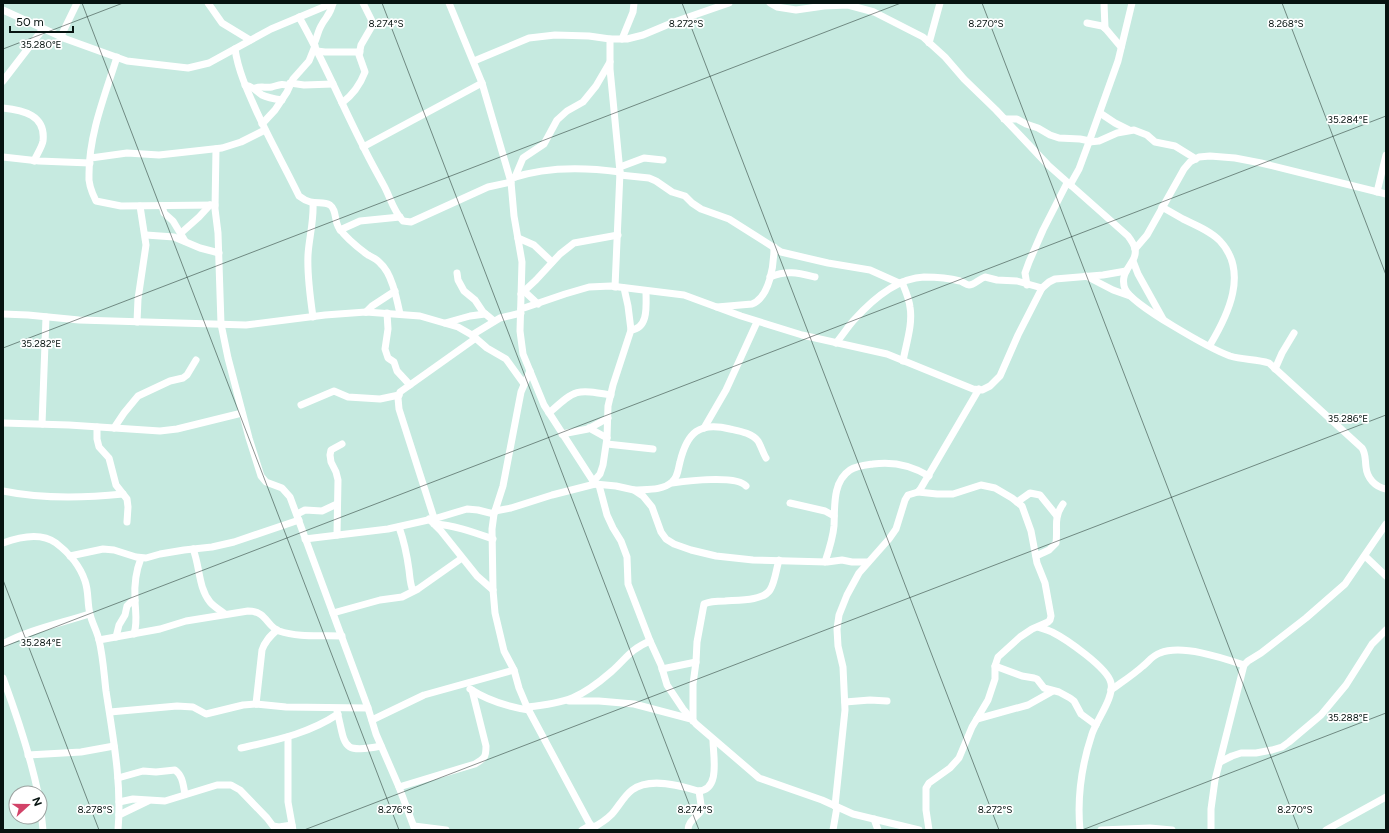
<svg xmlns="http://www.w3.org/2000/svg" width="1389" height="833" font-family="Figtree,sans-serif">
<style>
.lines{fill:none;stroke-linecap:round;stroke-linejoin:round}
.minor{stroke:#fff;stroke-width:7}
.ticks{fill:none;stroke:#061310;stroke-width:1;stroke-opacity:0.45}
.ticks-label{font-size:10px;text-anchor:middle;fill:#061310;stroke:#fff;stroke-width:3.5;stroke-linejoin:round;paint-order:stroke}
</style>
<rect width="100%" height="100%" fill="#c6eae0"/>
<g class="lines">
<g class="minor">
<polyline points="208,3 222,23 250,40"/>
<polyline points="449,3 482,83 511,182 514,216 522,262 520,331 523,354 544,405 595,484"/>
<path d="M770,3L777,7L796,10L824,6L848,5L874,12L923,37L945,57L964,79L996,110L1048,165L1128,236C1131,240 1134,244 1135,249C1138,263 1118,270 1125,289C1132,305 1211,349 1230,356C1243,360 1256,359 1269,363L1362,448C1366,454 1365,460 1366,467C1367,478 1375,487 1386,489"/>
<polyline points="1104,3 1105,28"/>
<polyline points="3,10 66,39 127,61 188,68 209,63 271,29 333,3"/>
<path d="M299,17C323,59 341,103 363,146C369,159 376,171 383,184C390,196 393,211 403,221L411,222L488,187L511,182"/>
<polyline points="1087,23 1102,26 1105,28 1121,47"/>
<polyline points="61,36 77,3"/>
<polyline points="610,39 610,69 620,172 615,287"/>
<polyline points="622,39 633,12 634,3"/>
<polyline points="929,43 940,3"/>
<path d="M314,44C317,38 318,31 321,26C326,16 330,16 333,3"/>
<path d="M235,49C238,70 247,90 256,110C269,139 285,167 299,196C313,207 321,200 330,205C337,210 334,221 339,228C346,238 357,247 368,255C372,257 377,259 380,263C392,273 397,300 400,314"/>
<polyline points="317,51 325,52 360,52"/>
<path d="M117,57C105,95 89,134 89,174C88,183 92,193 96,201L121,206L215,205"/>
<polyline points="474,61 529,38 555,35 589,36 610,39 627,39 643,35 674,22 729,3"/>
<polyline points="3,81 43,29"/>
<polyline points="290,83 304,85 333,84"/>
<path d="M245,85C253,86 256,91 262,95C268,98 275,99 282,100"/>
<path d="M255,88C261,86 266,88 272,87C279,85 282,83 289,86"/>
<path d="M342,103C354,94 360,85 365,72L359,55L361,45L372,26V21L363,3"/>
<path d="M3,108C23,110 46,115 43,141C42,147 37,154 34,161"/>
<polyline points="1100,113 1115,123 1129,130"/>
<polyline points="1004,119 1017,119 1026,124 1038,128 1050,135 1059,138 1080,139 1090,141"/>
<polyline points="262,124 275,110 287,92 293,79 309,61 315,46"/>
<polyline points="1089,142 1099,141 1117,133 1134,130 1147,135 1155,142 1175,146 1196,159"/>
<polyline points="363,147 482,83"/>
<polyline points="216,149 215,209 218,233 221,324 228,358 249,438 261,476 266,482 282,488 290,497 368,708 376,734 399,787 415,830"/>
<polyline points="3,157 39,161 90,163"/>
<polyline points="91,158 127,153 159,155 222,148 241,142 265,130"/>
<polyline points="620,167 644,158 663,160"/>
<polyline points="620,175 649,178 656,181 672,192 685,196 692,203 701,209 729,219 781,252 828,263 870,270 899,283"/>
<polyline points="515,177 523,158 544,144 557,120 567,111 583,102 596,86 610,62"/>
<path d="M512,178C547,166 584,167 620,172"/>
<polyline points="1070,185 1079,169 1089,142 1118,61 1132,3"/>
<polyline points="1377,192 1386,155"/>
<path d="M313,203C314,221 309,238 308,255C307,276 310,296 313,317"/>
<polyline points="162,206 164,213 173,221 185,241"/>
<path d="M1162,207C1169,211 1176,215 1183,219C1195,225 1211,231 1220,241C1249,272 1228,315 1210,345"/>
<polyline points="340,230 360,221 400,217"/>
<polyline points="181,233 199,217 210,205"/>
<polyline points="146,235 174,237 200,248 219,253"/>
<polyline points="518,238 534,245 552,262"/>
<polyline points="1135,249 1147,235 1184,169 1190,162 1199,157 1210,156 1235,158 1261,163 1386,194"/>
<polyline points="1133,261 1138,274 1163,319"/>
<polyline points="457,273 458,280 464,291 475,300 483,312 494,321"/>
<polyline points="1086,276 1113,290 1130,296"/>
<path d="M770,277C787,270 798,273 815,277"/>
<path d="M902,282C905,290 909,298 910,307C913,324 906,344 903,361"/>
<polyline points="1027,285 1025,273 1029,262 1043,230 1067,183"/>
<polyline points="524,291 538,304"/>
<polyline points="521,294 536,280 560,254 574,243 618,235"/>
<path d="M717,307L752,304C770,297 774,264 774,247"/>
<polyline points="521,309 565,294 589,287 611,286 684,295 741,316 802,335 887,354 973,389 982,390 990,386 1000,376 1018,335 1042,288 1049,282 1055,279 1103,275 1126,271"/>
<polyline points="366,312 372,306 395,291"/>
<polyline points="387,313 388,329 385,349 388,358 394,362 397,371 410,385"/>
<polyline points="3,314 28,315 79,320 246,325 325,315 366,312 420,316 458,327 472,335 487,348 506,359 524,384"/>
<polyline points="137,322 138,299 146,245 140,206"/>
<polyline points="445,323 470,316 485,314"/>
<path d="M631,330C649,328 646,305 646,291"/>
<polyline points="472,335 500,318 521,313"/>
<path d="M836,343C842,336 847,328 853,321C870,302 896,278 924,277C935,277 949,278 960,281C963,282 966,285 969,285C974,285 979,279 985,277L997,280L1017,281L1042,288"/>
<polyline points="1275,369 1282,353 1294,333"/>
<polyline points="530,371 521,392 503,486 494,514 492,529 493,590 495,613 504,651 514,670 519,688 527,707 593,830"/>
<polyline points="301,405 334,391 348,397 380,399 399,395"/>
<path d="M549,413C576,389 575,389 611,395"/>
<polyline points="3,423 69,425 160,431 177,429 242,413"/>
<polyline points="42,424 46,317"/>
<polyline points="97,427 97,439 99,447 109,458 116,485 127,499 128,507 127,522"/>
<polyline points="114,428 124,413 138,396 170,381 183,378 187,375 196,360"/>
<polyline points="589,428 607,438"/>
<polyline points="704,428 726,390 757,322"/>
<polyline points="562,434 588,429 608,418"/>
<polyline points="607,444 653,449"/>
<polyline points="593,482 600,474 603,465 607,438 608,406 613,385 631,330 628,306 624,288"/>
<path d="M672,483C687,481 737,475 746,486"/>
<polyline points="599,485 607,515 613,528 621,541 627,557 628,584 650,641 661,665 667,685 683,709 696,724 759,778 822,800 853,814 919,830"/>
<path d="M634,490C646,489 662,491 672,482C678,477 678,469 680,462C687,433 699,421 730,429C739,431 752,433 758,441C761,446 763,453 766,458"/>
<path d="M3,491C42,499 84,498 123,494"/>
<polyline points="918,492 937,494 953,494 981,485 995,488 1012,498 1022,506 1031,531 1037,563 1045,583 1051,616 1050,620 1048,622 1032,629 1020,637 998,657 995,666 995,679 988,700 972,727 959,758 950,768 929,783 926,788 926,810 929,830"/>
<polyline points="1017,502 1030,493 1040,495 1057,516"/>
<polyline points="790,503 825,511 834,516"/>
<polyline points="495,511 511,508 552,495 595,484 616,486 634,490 643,496 652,507 661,532 666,539 674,544 691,550 716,556 753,560 827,562 842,560 852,562 868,562"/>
<polyline points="297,514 305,510 322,511 337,504"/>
<polyline points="434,518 399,409 398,398 400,392 476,338"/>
<polyline points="429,519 441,531 477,576 493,590"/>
<path d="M434,524C454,525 473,532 493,539"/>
<path d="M399,527C404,541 407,555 409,570C410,578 410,584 413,591"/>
<polyline points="337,535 338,480 336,472 331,462 330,455 331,450 342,444"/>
<polyline points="305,539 388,529 437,518 467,509 478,510 494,514"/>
<path d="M3,543C19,537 41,532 56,543C68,552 80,566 85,581C89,592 87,603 90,614C92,623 97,631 99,640C103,656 104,674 106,691C113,737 122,783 118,830"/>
<path d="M193,549C200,566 198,587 210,602C214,607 220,610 225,614"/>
<polyline points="70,556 103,549 114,550 136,557 146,558 160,554 184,550 212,547 234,542 299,520"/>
<path d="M1036,556L1049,550L1056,543C1058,527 1053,518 1063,504"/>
<polyline points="1365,556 1386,576"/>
<path d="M825,562C829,550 833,538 834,526C835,508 832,482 850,470C856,466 866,465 873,464C894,461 911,465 929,476"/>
<polyline points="333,613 380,600 402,597 418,589 462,558"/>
<path d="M1038,627C1042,628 1047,630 1052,632C1066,639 1108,668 1111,683C1114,698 1097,719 1092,734C1082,764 1077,798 1080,830"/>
<path d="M134,634C138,621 135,611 135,599C134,584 136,571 141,558"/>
<polyline points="116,637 119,625 125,615 127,606 131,602 135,600"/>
<path d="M99,640L160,629L186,621L248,611C267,611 266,626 279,631C299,638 321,635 342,636"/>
<path d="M3,644C28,630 62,623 89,614"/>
<polyline points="995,666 1022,676 1034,678 1037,679 1044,688 1059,692 1070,698 1074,701 1081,714 1096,725"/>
<polyline points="662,669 696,662"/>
<path d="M3,678C17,716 30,754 38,793"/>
<path d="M470,689C487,700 509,707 529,710"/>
<path d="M1111,690C1122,682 1133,675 1143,666C1149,661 1153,655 1160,653C1182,644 1223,658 1244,665"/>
<polyline points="569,701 599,701 634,704 691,719"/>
<polyline points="845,702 870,700 887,701"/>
<path d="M256,704L262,650C265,641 270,636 277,630"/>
<path d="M527,707C567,703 581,698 611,672C627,658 629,650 650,641"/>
<path d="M337,711C346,746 340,754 381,746"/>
<polyline points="110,712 177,706 193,707 206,714 243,705 256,704 286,707 368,708"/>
<polyline points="977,719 1028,705 1053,691"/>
<polyline points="372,720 424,695 514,670"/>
<path d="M693,721V684L696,662L697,642L704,604C710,601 718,601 725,601C737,600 763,601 770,590C775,582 776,570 779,560"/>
<polyline points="288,737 288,802 293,830"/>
<path d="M241,748C276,740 308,734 338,714"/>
<polyline points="28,755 81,752 114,746"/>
<polyline points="1220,762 1232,756 1241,753 1256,753 1272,750 1282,747 1289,742 1321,715 1346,685 1372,644 1386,630"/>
<path d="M118,778L143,771L156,772L175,770C183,776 183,785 185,794"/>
<path d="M399,787L475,764C485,758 486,757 486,746L472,690"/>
<polyline points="40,802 43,830"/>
<polyline points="119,802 133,799 165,801 217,785 231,785 240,790 267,818 273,826 279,827 292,825"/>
<polyline points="835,806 845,710 843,667 838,646 837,629 839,615 847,595 859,573 889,539 896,529 905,500 908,495 918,492 921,488 979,389"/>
<polyline points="119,815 148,801"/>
<polyline points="874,819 878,830"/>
<polyline points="414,826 446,830"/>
<path d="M592,828C600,824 606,820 612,814C619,806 624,796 632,790C649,777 679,785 698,791C721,790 713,756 713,740"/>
<polyline points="582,830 591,825"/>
<path d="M688,830C688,821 696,818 701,811V805L699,791"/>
<polyline points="833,830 837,807"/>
<polyline points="1101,830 1150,828 1172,830"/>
<polyline points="1211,830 1211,809 1215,780 1244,665 1248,661 1261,653 1306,618 1345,584 1386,524"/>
<polyline points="1326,830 1386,797"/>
</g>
</g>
<path class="ticks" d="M82,3L399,830M382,3L699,830M682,3L999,830M982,3L1299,830M1282,3L1386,275M3,49L123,3M3,348L901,3M3,580L99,830M3,647L1386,116M304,830L1386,415M1082,830L1386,713"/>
<g class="ticks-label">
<text x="386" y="27">8.274°S</text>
<text x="686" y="27">8.272°S</text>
<text x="986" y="27">8.270°S</text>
<text x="1286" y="27">8.268°S</text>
<text x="41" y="48">35.280°E</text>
<text x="1348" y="123">35.284°E</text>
<text x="41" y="347">35.282°E</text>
<text x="1348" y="422">35.286°E</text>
<text x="41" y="646">35.284°E</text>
<text x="1348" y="721">35.288°E</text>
<text x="95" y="813">8.278°S</text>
<text x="395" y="813">8.276°S</text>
<text x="695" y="813">8.274°S</text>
<text x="995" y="813">8.272°S</text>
<text x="1295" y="813">8.270°S</text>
</g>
<rect width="1389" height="833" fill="none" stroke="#061310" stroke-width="8"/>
<g transform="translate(28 805) rotate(69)"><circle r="19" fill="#ffffff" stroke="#9ba19f"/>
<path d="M0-3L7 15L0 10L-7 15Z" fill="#d24368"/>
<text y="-6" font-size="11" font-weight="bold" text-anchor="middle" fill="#061310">N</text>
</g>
<path d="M10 26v6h63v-6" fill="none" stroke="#061310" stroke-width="2"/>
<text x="16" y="26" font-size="12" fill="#061310" stroke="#ffffff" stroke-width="3" paint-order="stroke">50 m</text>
</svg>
